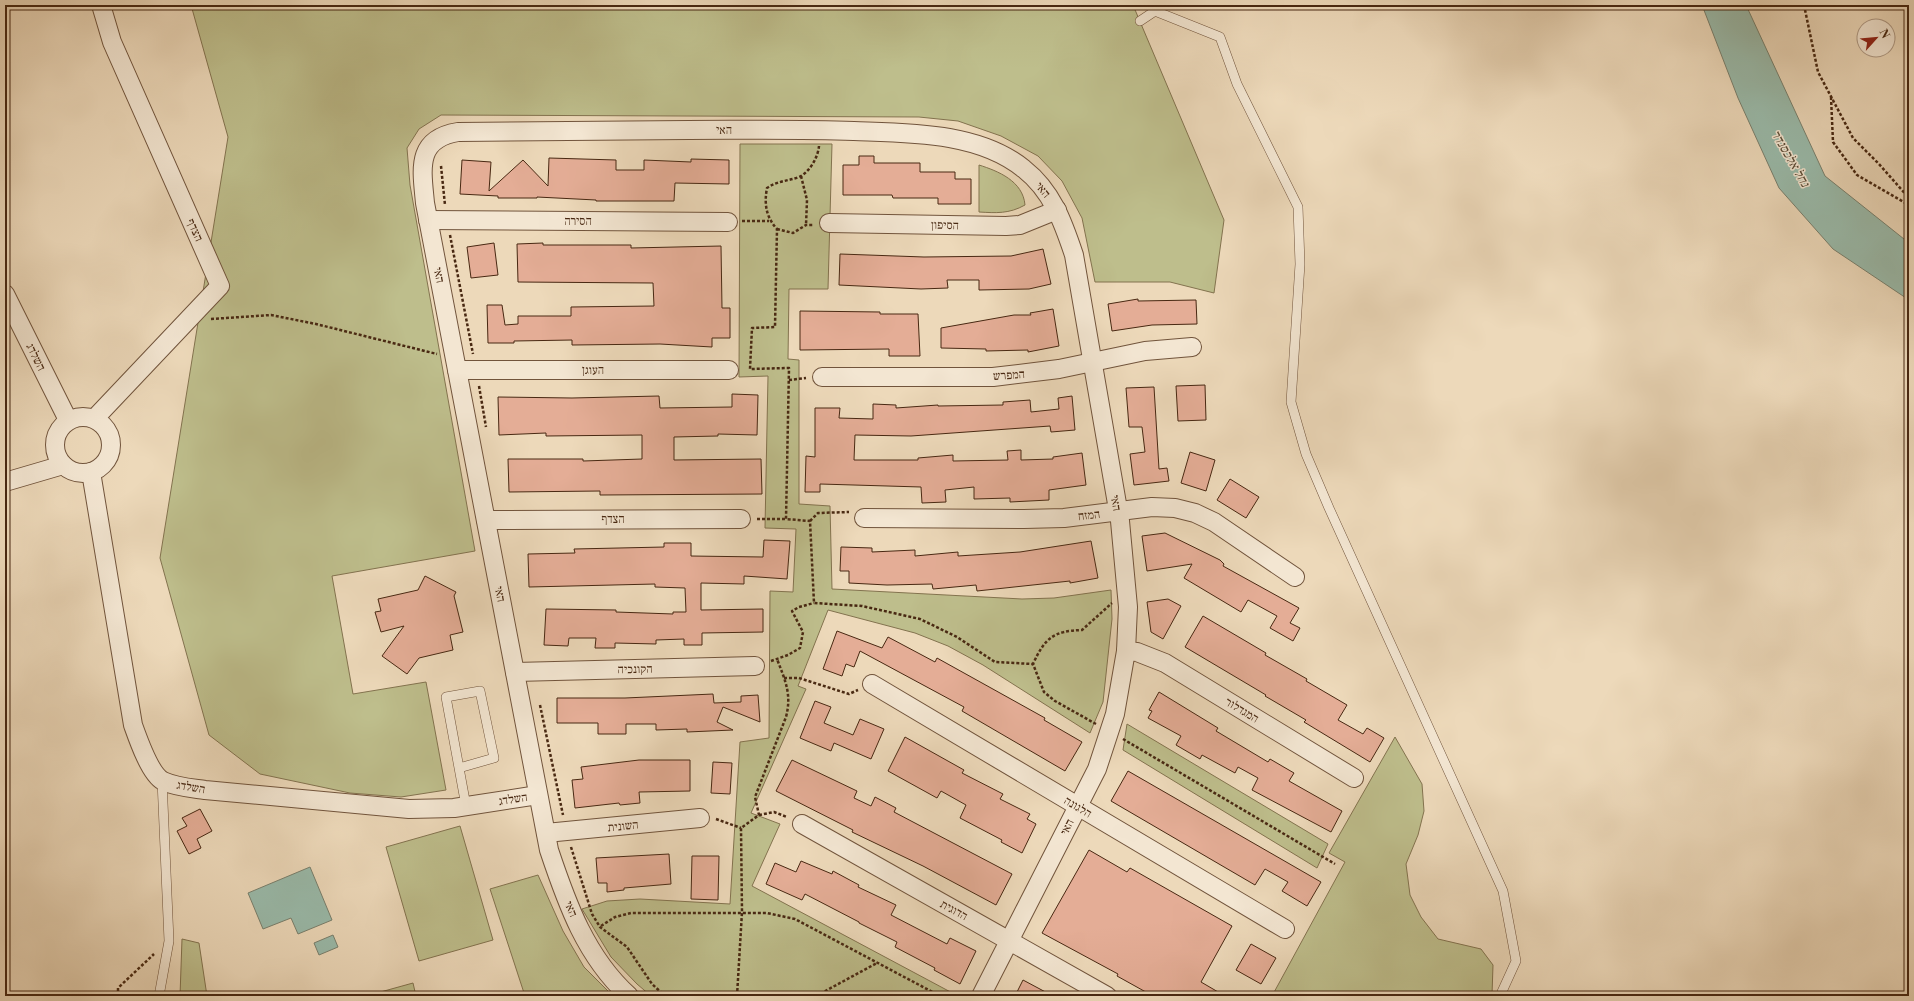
<svg xmlns="http://www.w3.org/2000/svg" width="1914" height="1001" font-family="'Libre Bodoni','Frank Ruhl Libre',serif">
<style>
.green{fill:#bebe8c;stroke:#83734f}
.water{fill:#9abbab;stroke:#79806e}
.building{fill:#e4ad96;stroke:#482812}
.lines{fill:none;stroke-linecap:round;stroke-linejoin:round}
.service-casing{stroke:#71543c;stroke-width:10}
.minor-casing{stroke:#71543c;stroke-width:20}
.path{stroke:#482812;stroke-width:2.5;stroke-dasharray:3 2;stroke-linecap:butt}
.service{stroke:#f3e6d2;stroke-width:9}
.minor{stroke:#f3e6d2;stroke-width:18}
.labels{text-anchor:middle;stroke-width:3;stroke-linejoin:round;paint-order:stroke}
.street-label{font-size:12px;fill:#482812;stroke:#f3e6d2}
.water-label{font-size:13px;font-style:italic;fill:#5c4d38;stroke:#f3e6d2}
</style>
<rect width="100%" height="100%" fill="#edd9ba"/>
<filter id="stains"><feTurbulence type="fractalNoise" baseFrequency=".005" numOctaves="4"/><feColorMatrix values="0 0 0 0 .2 0 0 0 0 .09 0 0 0 0 .02 0 0 0 .5 -.17"/></filter>
<radialGradient id="worn" r=".72"><stop offset=".6" stop-color="#630" stop-opacity="0"/><stop offset="1" stop-color="#630" stop-opacity=".3"/></radialGradient>
<g class="green">
<polygon points="191,5 1133,5 1224,220 1214,293 1170,282 1095,282 1082,218 1062,181 1038,156 1001,136 958,121 919,117 441,115 419,129 407,148 410,185 475,551 332,576 353,694 426,682 446,790 401,797 350,793 260,774 209,735 160,558 228,137"/>
<polygon points="740,144 832,144 828,289 789,289 788,359 799,360 799,504 830,506 832,589 1022,599 1054,598 1111,590 1112,619 1103,702 1090,733 983,665 948,646 915,633 828,610 798,686 806,689 751,813 780,824 752,886 958,996 651,996 637,984 611,957 582,909 607,901 640,899 730,904 740,742 769,738 770,591 793,592 796,529 765,528 768,376 739,377"/>
<path d="M979,165C998,171 1023,181 1025,205C1009,214 996,213 979,212Z"/>
<polygon points="1127,724 1328,844 1317,868 1123,750"/>
<polygon points="1395,737 1422,784 1424,811 1418,835 1406,864 1410,895 1421,917 1438,939 1481,949 1493,965 1492,995 1272,996 1345,862 1329,853"/>
<polygon points="460,826 493,940 419,961 386,847"/>
<polygon points="538,875 563,931 584,967 613,996 525,996 490,889"/>
<polygon points="182,939 199,943 207,996 180,996"/>
<polygon points="413,983 416,996 366,996"/>
</g>
<g class="water">
<polygon points="1702,5 1746,5 1825,176 1909,243 1909,300 1833,249 1779,188 1738,98"/>
<polygon points="310,867 332,920 298,934 291,918 263,929 248,893"/>
<polygon points="333,935 338,947 319,955 314,943"/>
</g>
<g class="building">
<polygon points="859,156 874,156 874,163 920,163 920,172 955,172 955,179 971,179 971,204 938,204 938,198 893,198 892,195 843,195 843,165 859,165"/>
<polygon points="549,158 616,160 616,170 644,170 644,160 691,162 691,159 729,160 729,184 675,183 674,201 596,201 596,200 537,197 537,198 498,198 498,196 460,194 462,160 491,162 489,191 523,160 548,186"/>
<polygon points="494,243 498,275 471,278 467,247"/>
<polygon points="543,243 543,245 631,245 631,248 721,246 722,308 730,308 730,338 712,338 712,347 660,344 572,345 572,340 514,341 514,343 488,343 487,305 502,305 505,325 518,324 518,316 571,316 571,307 654,306 653,283 518,282 517,244"/>
<polygon points="1043,249 1051,284 1029,289 979,290 979,280 947,280 948,288 921,289 839,285 840,254 924,257 1011,256"/>
<polygon points="1138,299 1138,301 1196,300 1197,324 1152,325 1112,331 1108,304"/>
<polygon points="1053,309 1059,346 1028,352 1028,350 986,351 986,349 941,348 941,328 1014,315 1031,315 1030,313"/>
<polygon points="800,311 880,312 880,314 918,314 920,356 889,356 889,349 800,350"/>
<polygon points="1205,385 1206,420 1178,421 1176,386"/>
<polygon points="1154,387 1159,469 1167,468 1169,481 1134,485 1130,454 1145,452 1142,427 1129,427 1126,388"/>
<polygon points="732,394 758,395 757,435 718,434 718,436 674,437 674,460 761,459 762,494 600,495 600,491 509,492 508,459 583,459 583,461 642,459 642,435 546,436 546,433 499,435 498,397 572,398 659,396 660,408 732,407"/>
<polygon points="1072,396 1075,430 1051,432 1050,426 911,436 855,435 854,460 918,460 918,458 953,455 953,461 1008,460 1007,451 1021,450 1021,460 1053,459 1053,457 1082,453 1086,485 1049,490 1049,500 1010,502 1010,498 974,499 974,487 945,490 946,502 922,503 921,487 820,484 820,492 805,492 806,456 815,457 815,408 840,408 839,418 873,419 873,404 896,405 896,408 938,405 938,406 1003,405 1003,402 1030,400 1031,412 1059,409 1058,398"/>
<polygon points="1190,452 1215,460 1206,491 1181,483"/>
<polygon points="1230,479 1259,497 1246,518 1217,500"/>
<polygon points="1165,533 1220,560 1224,564 1223,566 1299,608 1290,623 1300,628 1293,641 1270,628 1277,616 1248,600 1241,612 1184,578 1192,564 1147,571 1142,536"/>
<polygon points="764,540 790,541 787,579 744,576 744,584 701,583 701,610 763,609 763,632 702,633 702,645 684,645 684,639 656,640 656,644 615,643 615,648 595,648 596,638 569,638 568,646 544,645 546,609 616,610 616,612 673,614 673,612 686,612 685,588 655,587 655,584 529,587 528,554 575,553 574,549 664,547 664,543 691,543 691,556 763,557"/>
<polygon points="1091,541 1098,578 1070,583 1070,581 977,591 976,585 933,589 932,584 887,585 849,583 849,571 840,571 841,547 872,548 872,552 915,550 915,556 958,552 958,556 1020,552"/>
<polygon points="425,576 456,592 454,596 463,632 450,635 453,650 419,658 407,674 382,656 404,626 381,632 375,612 381,611 378,599 418,590"/>
<polygon points="1168,599 1181,606 1163,639 1151,632 1147,602"/>
<polygon points="1203,616 1266,653 1265,655 1307,679 1306,681 1347,705 1338,720 1363,734 1367,728 1384,738 1370,762 1304,722 1306,720 1265,696 1266,695 1185,647"/>
<polygon points="837,631 882,648 888,637 935,662 937,658 1045,718 1044,720 1082,742 1065,771 962,711 964,707 860,651 854,667 846,664 842,676 823,669"/>
<polygon points="1159,692 1218,728 1216,731 1268,762 1270,759 1294,773 1289,781 1342,811 1331,832 1252,790 1258,778 1238,767 1235,773 1202,755 1200,759 1176,745 1181,736 1148,718 1152,711 1149,710"/>
<polygon points="713,694 714,703 741,702 741,696 758,695 760,722 723,707 717,722 733,730 687,732 687,729 656,730 656,724 626,724 626,734 598,734 598,723 557,723 557,698 625,698"/>
<polygon points="815,701 831,707 824,723 853,735 860,719 884,729 871,759 834,743 831,751 800,738"/>
<polygon points="905,737 964,770 962,773 1003,794 1000,799 1030,814 1027,819 1036,824 1022,853 1001,842 1002,840 960,818 966,805 941,791 937,798 888,771"/>
<polygon points="639,760 690,760 690,791 639,792 640,803 620,805 619,803 575,808 572,780 583,779 581,767"/>
<polygon points="792,760 857,791 854,798 871,806 875,797 896,808 894,812 1012,874 996,905 923,866 852,832 853,830 776,791"/>
<polygon points="713,762 732,763 730,794 711,793"/>
<polygon points="1128,771 1321,882 1307,906 1282,891 1288,882 1265,869 1255,885 1111,801"/>
<polygon points="200,809 212,831 197,839 201,848 189,854 177,831 187,826 182,818"/>
<polygon points="1089,850 1127,872 1130,868 1232,926 1201,982 1225,996 1153,996 1117,976 1118,974 1042,933"/>
<polygon points="669,854 671,884 624,888 624,890 607,892 607,883 598,883 596,858"/>
<polygon points="692,856 719,856 718,900 691,899"/>
<polygon points="801,861 832,874 833,871 859,885 858,887 896,905 891,915 947,944 950,938 976,951 960,984 934,970 935,968 895,947 897,942 859,923 859,922 805,894 802,900 766,884 775,863 796,872"/>
<polygon points="1251,944 1276,958 1261,984 1236,970"/>
<polygon points="1023,980 1053,996 1015,996"/>
</g>
<g class="lines">
<g class="service-casing">
<g id="service">
<polyline points="1140,21 1155,11 1220,37 1237,84 1298,207 1300,264 1291,402 1306,454 1329,508 1503,891 1516,961 1500,996"/>
<polyline points="459,768 494,758 480,691 446,697 466,806"/>
<polyline points="159,996 169,941 162,780"/>
</g>
</g>
<g class="minor-casing">
<g id="minor">
<polyline points="428,220 728,222"/>
<polyline points="829,223 1006,226 1020,225 1057,210"/>
<polyline points="5,294 68,420"/>
<polyline points="457,370 729,370"/>
<polyline points="822,377 993,377 1059,369 1145,351 1192,347"/>
<circle cx="83" cy="445" r="28"/>
<polyline points="95,418 220,286 112,42 101,5"/>
<path d="M91,472L133,725C138,739 150,774 163,781C176,787 191,788 205,790L409,809L454,808L538,795"/>
<polyline points="5,482 63,465"/>
<polyline points="864,518 1024,519 1064,518 1152,507 1175,508 1195,513 1214,522 1295,577"/>
<polyline points="486,520 741,519"/>
<polyline points="1126,651 1137,652 1165,663 1354,778"/>
<polyline points="515,672 755,666"/>
<polyline points="872,684 1285,929"/>
<polyline points="802,824 1107,996"/>
<polyline points="546,833 700,818"/>
<path d="M629,996C586,957 567,904 549,850L425,203C422,170 415,139 458,132C534,131 611,131 688,130C744,130 799,129 854,131C909,133 979,132 1024,169C1052,191 1063,222 1074,255L1120,521L1128,607L1126,651L1115,714L1097,769L981,996"/>
</g>
</g>
<g class="path">
<polyline points="1804,5 1818,72 1853,138 1879,164 1909,198"/>
<polyline points="1831,97 1833,142 1857,175 1909,205"/>
<path d="M819,146C818,157 810,172 799,177C788,181 777,181 767,188C764,204 766,217 777,229L775,327L752,328L750,369L789,368L786,519L810,521L814,603L862,606L920,619L957,637L995,662L1033,664"/>
<polyline points="441,166 445,205"/>
<polyline points="801,176 807,200 806,225"/>
<polyline points="742,221 769,221"/>
<polyline points="777,229 793,233 806,225 813,225"/>
<polyline points="450,235 473,354"/>
<polyline points="211,319 271,315 316,324 437,354"/>
<polyline points="789,380 806,378"/>
<polyline points="479,386 486,427"/>
<polyline points="757,519 786,519"/>
<polyline points="810,521 818,513 849,512"/>
<polyline points="771,661 788,655 800,648 803,632 792,611 799,607 814,603"/>
<polyline points="784,678 799,678 849,694 858,690"/>
<polyline points="540,705 563,815"/>
<path d="M1096,724L1055,701L1044,692L1033,664C1045,638 1053,631 1082,630L1112,603"/>
<polyline points="1123,739 1335,864"/>
<polyline points="759,815 774,812 787,817"/>
<polyline points="716,819 741,828"/>
<polyline points="571,847 592,914 600,927 627,947 652,984 665,996"/>
<polyline points="601,926 615,917 631,913 767,913 795,919 940,996"/>
<polyline points="118,996 118,988 154,954"/>
<path d="M737,996L742,912L741,828L759,815L755,797L786,717C792,694 785,680 777,659"/>
<polyline points="816,996 877,963"/>
</g>
<use href="#service" class="service"/>
<use href="#minor" class="minor"/>
</g>
<g class="labels">
<g class="street-label">
<text x="724" y="134">האי</text>
<text transform="translate(1043 190) rotate(51)" y="4">האי</text>
<text x="578" y="225">הסירה</text>
<text transform="translate(945 225) rotate(1)" y="4">הסיפון</text>
<text transform="translate(195 230) rotate(66)" y="4">הצדף</text>
<text transform="translate(439 275) rotate(79)" y="4">האי</text>
<text transform="translate(36 357) rotate(64)" y="4">השלדג</text>
<text x="593" y="374">העוגן</text>
<text transform="translate(1009 375) rotate(-4)" y="4">המפרש</text>
<text transform="translate(1116 503) rotate(80)" y="4">האי</text>
<text transform="translate(1089 515) rotate(-7)" y="4">המזח</text>
<text x="613" y="523">הצדף</text>
<text transform="translate(500 594) rotate(79)" y="4">האי</text>
<text transform="translate(635 669) rotate(-1)" y="4">הקונכיה</text>
<text transform="translate(1242 710) rotate(31)" y="4">המגדלור</text>
<text transform="translate(191 787) rotate(10)" y="4">השלדג</text>
<text transform="translate(513 799) rotate(-9)" y="4">השלדג</text>
<text transform="translate(1078 807) rotate(31)" y="4">הלגונה</text>
<text transform="translate(623 826) rotate(-6)" y="4">השונית</text>
<text transform="translate(1067 827) rotate(-63)" y="4">האי</text>
<text transform="translate(571 909) rotate(67)" y="4">האי</text>
<text transform="translate(954 910) rotate(29)" y="4">הדוגית</text>
</g>
<g class="water-label">
<text transform="translate(1791 158) rotate(60)" y="5">נחל אלכסנדר</text>
</g>
</g>
<rect width="1914" height="1001" fill="none" stroke="#edd9ba" stroke-width="20"/>
<rect x="6" y="6" width="1902" height="989" fill="none" stroke="#482812" stroke-width="2"/>
<rect x="10" y="10" width="1894" height="981" fill="none" stroke="#482812"/>
<g transform="translate(1876 38) rotate(63)"><circle r="19" fill="#f3e6d2" stroke="#af9a85"/>
<path d="M0-3L7 15L0 10L-7 15Z" fill="#8f2418"/>
<text y="-6" font-size="11" font-weight="bold" text-anchor="middle" fill="#482812">N</text>
</g>
<rect width="100%" height="100%" filter="url(#stains)"/>
<rect width="100%" height="100%" fill="url(#worn)"/>
</svg>
